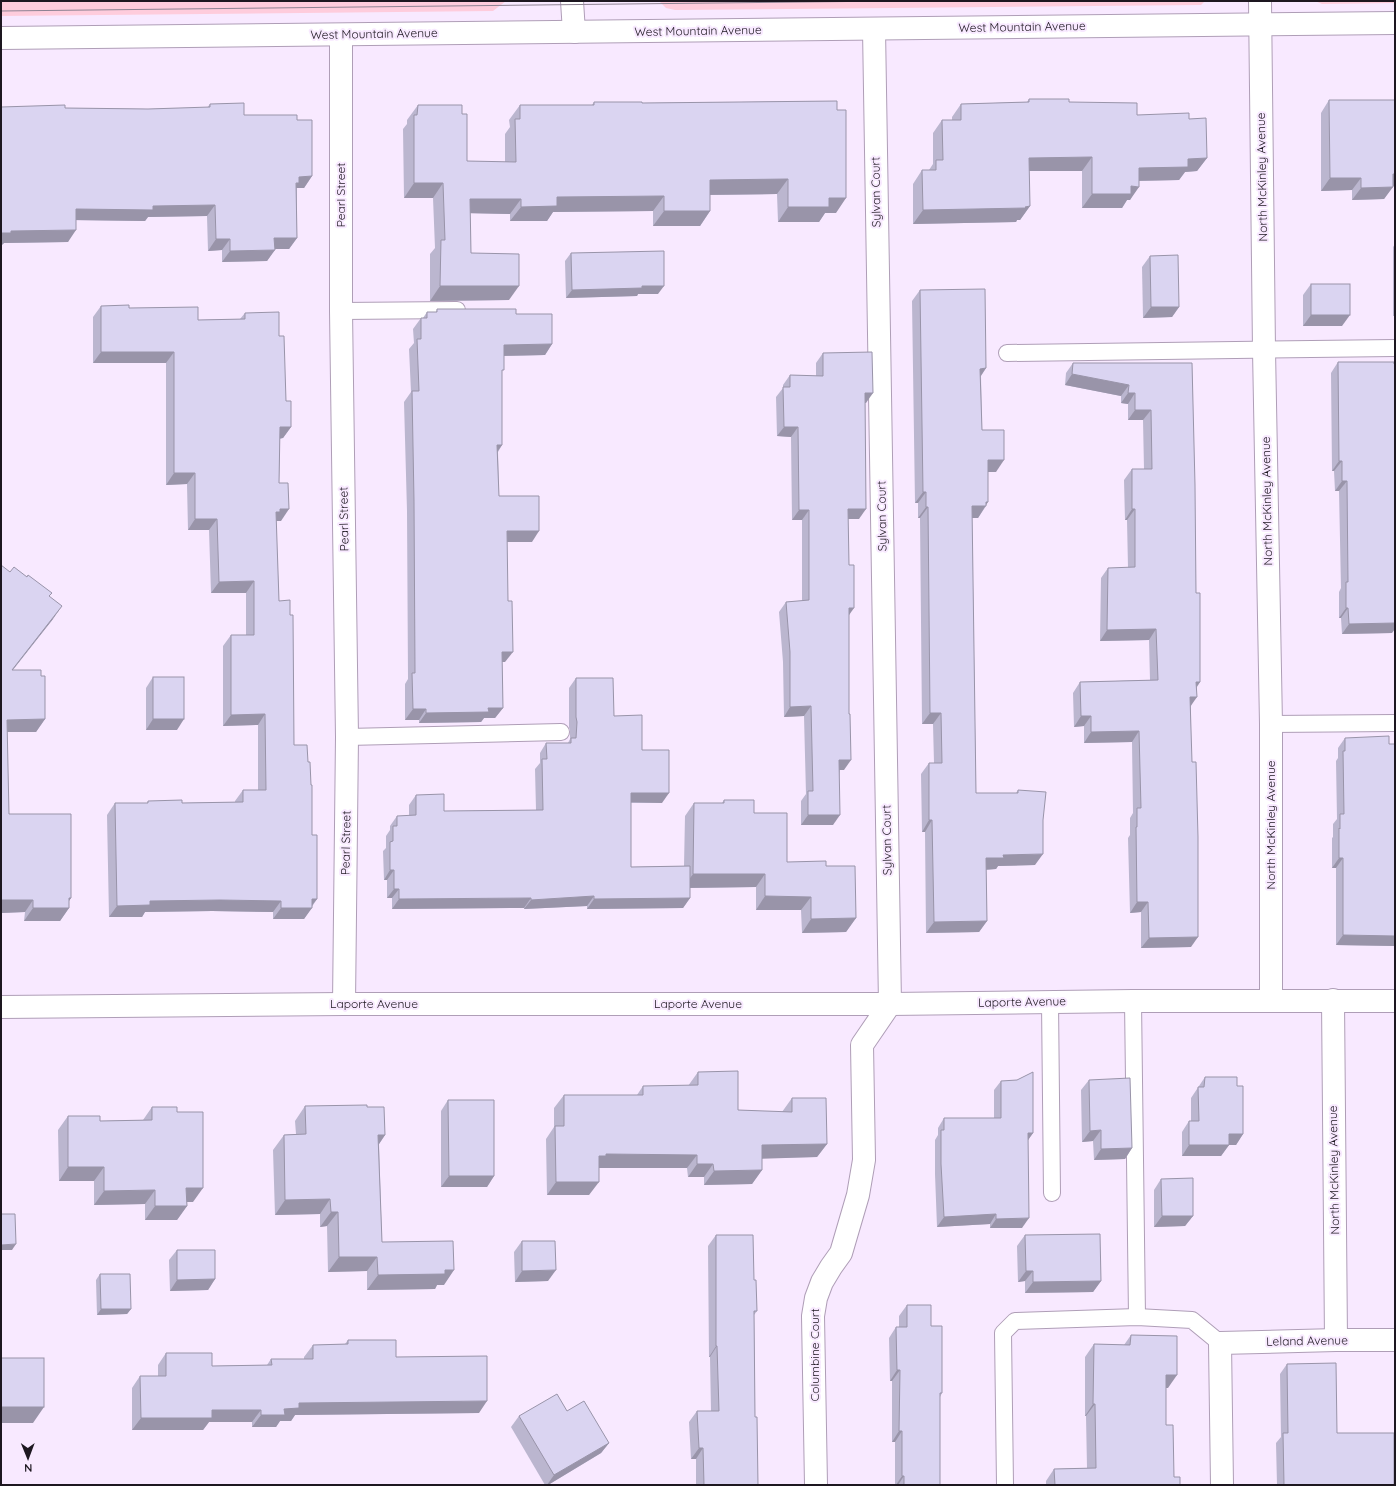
<svg xmlns="http://www.w3.org/2000/svg" width="1396" height="1486" font-family="Quicksand,sans-serif">
<style>
.green{fill:#feccdc}
.lines{fill:none;stroke-linecap:round;stroke-linejoin:round}
.service-casing{stroke:#af9eb7;stroke-width:18}
.minor-casing{stroke:#af9eb7;stroke-width:24}
.tertiary-casing{stroke:#af9eb7;stroke-width:24}
.service{stroke:#fff;stroke-width:16}
.minor{stroke:#fff;stroke-width:22}
.tertiary{stroke:#fff;stroke-width:22}
.tram{stroke:#8d8292;stroke-width:1}
.wall{fill:#bbb6cf}
.shaded-wall{fill:#9994a9}
.building{fill:#dad4f1;stroke:#9994a9}
.labels{text-anchor:middle;stroke-width:4;stroke-linejoin:round;paint-order:stroke}
.street-label{font-size:12px;fill:#1d1720;stroke:#f8e9ff}
</style>
<rect width="100%" height="100%" fill="#f8e9ff"/>
<g class="green">
<polygon points="1,1 506,1 493,11 1,16"/>
<polygon points="659,1 1205,1 1201,5 675,10 666,8"/>
<polygon points="1315,1 1395,1 1395,3 1322,4"/>
</g>
<g class="lines">
<g class="service-casing">
<g id="service">
<polyline points="341,311 457,310"/>
<polyline points="1007,353 1395,348"/>
<polyline points="1271,724 1395,723"/>
<polyline points="347,737 561,732"/>
<polyline points="1133,1001 1137,1317"/>
<polyline points="1050,1002 1052,1193"/>
<polyline points="1005,1485 1003,1333 1015,1321 1137,1317 1192,1320 1220,1343"/>
</g>
</g>
<g class="minor-casing">
<g id="minor">
<polyline points="572,1 574,32"/>
<polyline points="1260,1 1264,350 1271,724 1271,1001"/>
<polyline points="341,35 341,311 347,737 344,1004"/>
<polyline points="1333,1000 1336,1340"/>
<polyline points="816,1485 813,1316 816,1298 822,1282 831,1267 841,1253 858,1195 864,1160 862,1045 890,1004 874,29"/>
<polyline points="1222,1485 1220,1343 1336,1340 1395,1340"/>
</g>
</g>
<g class="tertiary-casing">
<g id="tertiary">
<polyline points="1,38 1395,23"/>
<polyline points="1,1007 344,1004 890,1004 1133,1001 1395,1001"/>
</g>
</g>
<use href="#service" class="service"/>
<use href="#minor" class="minor"/>
<use href="#tertiary" class="tertiary"/>
<polyline class="tram" points="1,11 893,1"/>
</g>
<g class="wall">
<polygon points="1029,99 1069,102 1137,115 1189,119 1207,158 1197,171 1185,172 1179,180 1139,181 1130,200 1127,200 1122,208 1082,208 1082,171 1029,171 1030,206 1020,220 1017,220 1016,222 913,224 913,184 922,170 929,170 933,164 933,133 942,120 952,120 952,117 961,104 1027,102"/>
<polygon points="1329,100 1395,100 1395,186 1393,186 1384,199 1352,200 1352,190 1321,191 1321,113"/>
<polygon points="837,101 836,213 825,213 819,222 778,222 777,194 710,195 710,211 700,226 653,226 653,211 553,212 547,221 510,221 510,214 470,213 471,253 509,300 430,301 430,254 435,248 433,198 404,198 403,129 407,124 407,120 418,105 462,114 467,161 505,162 505,134 510,127 509,120 520,105 592,105 594,102 642,103"/>
<polygon points="210,104 244,115 297,120 312,176 304,188 297,188 297,238 289,249 275,249 267,261 222,262 222,250 208,251 207,216 148,217 145,221 76,220 68,242 4,243 2,245 65,108 148,109 207,108"/>
<polygon points="1395,244 1395,316 1393,316 1393,247"/>
<polygon points="571,253 658,294 638,294 637,296 566,298 565,261"/>
<polygon points="1150,256 1179,307 1172,317 1143,318 1142,267"/>
<polygon points="1311,284 1342,326 1303,326 1303,295"/>
<polygon points="920,290 986,368 981,376 982,430 996,472 988,472 986,506 978,518 972,518 976,793 1016,793 1018,790 1035,865 998,866 996,869 986,870 987,921 979,932 926,933 925,832 922,832 921,774 929,763 934,763 933,724 922,724 920,518 918,518 918,503 915,503 912,301"/>
<polygon points="101,306 129,308 198,320 240,319 245,313 279,336 286,401 291,427 283,438 280,439 279,483 281,521 276,521 279,601 290,615 294,745 308,762 312,835 317,899 304,919 273,919 273,912 212,911 145,912 142,917 109,917 107,815 115,803 147,803 148,801 182,803 235,802 235,801 243,790 258,790 258,725 223,726 223,646 231,635 246,635 246,593 211,593 209,530 188,530 187,484 166,485 166,363 93,363 93,317"/>
<polygon points="437,309 516,314 552,344 545,355 504,356 502,372 502,445 498,452 499,496 532,542 507,542 505,662 502,662 503,708 495,718 484,718 481,722 419,723 419,720 405,720 405,684 408,679 407,511 404,402 411,392 409,349 414,343 413,329 421,318 423,318 427,312 436,312"/>
<polygon points="823,353 866,403 865,403 859,519 848,519 849,614 844,770 840,770 833,825 801,825 801,801 806,794 804,716 784,717 783,662 779,612 786,602 802,601 802,520 792,520 791,437 777,436 776,397 783,388 783,385 790,375 816,376 816,363"/>
<polygon points="1338,362 1392,633 1342,634 1341,618 1339,618 1339,592 1341,588 1339,491 1335,491 1334,471 1332,471 1331,373"/>
<polygon points="1073,363 1192,363 1196,593 1200,682 1197,687 1191,706 1191,947 1141,948 1141,912 1130,913 1128,838 1130,835 1130,818 1133,813 1132,742 1084,743 1084,726 1074,727 1073,693 1080,682 1150,680 1149,640 1100,641 1101,578 1108,568 1128,568 1127,520 1125,520 1124,480 1132,469 1144,469 1143,420 1128,420 1128,404 1121,403 1121,396 1065,385 1066,373"/>
<polygon points="10,572 49,596 53,619 13,670 41,676 45,719 36,732 7,732 9,814 71,898 69,901 69,908 60,921 24,921 25,912 1,913"/>
<polygon points="153,677 177,730 146,730 146,688"/>
<polygon points="576,678 614,716 642,750 662,803 631,803 631,867 684,866 685,816 694,803 722,803 724,800 754,813 787,862 826,866 856,918 846,932 802,933 801,910 756,910 756,887 690,888 690,898 683,908 587,909 587,906 524,909 524,908 392,909 392,898 387,898 387,880 384,880 383,851 386,848 386,836 390,830 390,826 397,816 409,816 409,805 416,795 444,811 536,810 535,769 540,763 540,753 546,743 568,743 570,739 570,732 569,727 569,688"/>
<polygon points="1345,738 1389,744 1395,946 1336,945 1336,868 1332,868 1332,838 1333,837 1333,824 1337,819 1336,761 1338,758 1338,748"/>
<polygon points="698,1072 738,1110 782,1112 792,1098 827,1144 817,1157 762,1158 762,1170 752,1184 704,1185 704,1177 688,1177 687,1168 599,1168 589,1195 547,1195 546,1139 554,1127 554,1108 564,1095 637,1095 643,1086 688,1086"/>
<polygon points="1205,1077 1237,1086 1243,1134 1236,1145 1229,1145 1221,1156 1182,1156 1182,1132 1189,1121 1191,1121 1191,1098"/>
<polygon points="1089,1080 1132,1148 1125,1159 1094,1160 1093,1141 1082,1142 1081,1090"/>
<polygon points="1001,1081 1033,1133 1028,1140 1022,1228 990,1228 990,1224 937,1227 935,1174 935,1140 938,1135 938,1128 944,1118 994,1118 994,1090"/>
<polygon points="448,1100 494,1176 487,1187 441,1187 441,1111"/>
<polygon points="305,1106 367,1107 385,1135 379,1144 382,1242 444,1285 437,1285 435,1289 367,1290 367,1271 328,1272 327,1226 320,1227 320,1214 275,1215 273,1150 284,1135 296,1134 295,1121"/>
<polygon points="152,1107 177,1112 193,1202 187,1202 187,1206 177,1220 145,1220 145,1204 94,1205 94,1181 59,1181 58,1130 68,1116 100,1121 143,1120"/>
<polygon points="1161,1179 1193,1216 1185,1226 1154,1227 1154,1190"/>
<polygon points="716,1235 754,1280 757,1311 754,1315 755,1417 758,1485 696,1485 696,1459 691,1459 689,1422 697,1411 711,1411 710,1357 709,1357 708,1246"/>
<polygon points="1025,1235 1101,1281 1093,1292 1025,1293 1025,1281 1018,1282 1017,1246"/>
<polygon points="522,1241 548,1281 515,1282 514,1252"/>
<polygon points="177,1250 215,1279 208,1290 170,1291 169,1260"/>
<polygon points="100,1274 131,1309 127,1314 97,1315 96,1280"/>
<polygon points="907,1305 931,1326 942,1393 940,1397 940,1485 895,1485 895,1442 892,1442 892,1381 890,1381 889,1338 896,1327 899,1327 899,1316"/>
<polygon points="1131,1335 1168,1388 1166,1388 1166,1425 1174,1477 1180,1485 1046,1485 1046,1481 1054,1469 1087,1468 1086,1416 1085,1416 1085,1357 1094,1344 1124,1345"/>
<polygon points="348,1340 396,1357 479,1413 295,1415 291,1421 280,1421 276,1427 252,1427 252,1422 209,1422 203,1430 132,1430 132,1388 140,1376 158,1376 158,1365 166,1353 212,1366 267,1365 271,1359 304,1359 304,1357 313,1345 345,1344"/>
<polygon points="1287,1364 1337,1433 1394,1485 1277,1485 1276,1443 1281,1437 1280,1374"/>
<polygon points="567,1411 609,1443 601,1453 548,1485 545,1485 511,1427 519,1416"/>
</g>
<g class="shaded-wall">
<polygon points="1092,157 1082,171 1019,171 1029,158"/>
<polygon points="1207,158 1197,171 1185,172 1179,180 1130,181 1139,168 1188,159"/>
<polygon points="1393,174 1395,174 1395,186 1384,187"/>
<polygon points="312,176 304,188 295,188 299,177"/>
<polygon points="1330,178 1361,178 1352,190 1321,191"/>
<polygon points="788,179 777,194 700,195 710,180"/>
<polygon points="414,183 443,183 433,198 404,198"/>
<polygon points="1131,186 1139,187 1130,200 1127,200 1122,208 1082,208 1092,194"/>
<polygon points="1393,187 1384,199 1352,200 1361,188"/>
<polygon points="664,196 653,211 553,212 547,221 510,221 521,207 557,197"/>
<polygon points="829,198 846,198 836,213 825,213 819,222 778,222 788,207"/>
<polygon points="470,199 521,199 510,214 459,213"/>
<polygon points="215,205 207,216 148,217 145,221 68,220 76,209 153,206"/>
<polygon points="1030,206 1020,220 1017,220 1016,222 913,224 923,210"/>
<polygon points="664,211 710,211 700,226 653,226"/>
<polygon points="76,230 68,242 4,243 2,245 1,245 1,233 11,231"/>
<polygon points="274,238 297,238 289,249 266,249"/>
<polygon points="216,239 230,239 222,250 208,251"/>
<polygon points="275,250 267,261 222,262 230,251"/>
<polygon points="440,286 519,286 509,300 430,301"/>
<polygon points="642,286 664,286 658,294 638,294 637,296 566,298 572,290"/>
<polygon points="1151,307 1179,307 1172,317 1143,318"/>
<polygon points="1311,315 1350,315 1342,326 1303,326"/>
<polygon points="552,344 545,355 497,356 504,345"/>
<polygon points="101,352 174,352 166,363 93,363"/>
<polygon points="986,368 978,380 980,369"/>
<polygon points="1072,374 1129,385 1121,396 1065,385"/>
<polygon points="865,393 873,393 866,403 858,403"/>
<polygon points="1128,393 1135,393 1128,404 1121,403"/>
<polygon points="1135,410 1151,410 1143,420 1128,420"/>
<polygon points="280,427 291,427 283,438 272,439"/>
<polygon points="784,427 798,427 791,437 777,436"/>
<polygon points="497,445 502,445 495,455"/>
<polygon points="988,460 1004,460 996,472 980,472"/>
<polygon points="1339,461 1342,461 1334,471 1332,471"/>
<polygon points="174,473 195,473 187,484 166,485"/>
<polygon points="1342,481 1347,481 1339,491 1335,491"/>
<polygon points="923,492 926,492 918,503 915,503"/>
<polygon points="986,502 988,502 978,518 964,518 972,506"/>
<polygon points="926,507 928,507 920,518 918,518"/>
<polygon points="280,509 289,509 281,521 274,521 276,512"/>
<polygon points="848,509 866,509 859,519 841,519"/>
<polygon points="1132,509 1135,509 1127,520 1125,520"/>
<polygon points="799,510 809,510 802,520 792,520"/>
<polygon points="195,519 217,519 209,530 188,530"/>
<polygon points="507,531 539,531 532,542 500,542"/>
<polygon points="254,581 246,593 211,593 219,582"/>
<polygon points="62,606 53,619 3,682 12,670"/>
<polygon points="849,608 854,608 847,618"/>
<polygon points="1346,608 1348,608 1341,618 1339,618"/>
<polygon points="1395,623 1395,629 1392,633 1342,634 1349,624"/>
<polygon points="1156,629 1149,640 1100,641 1107,630"/>
<polygon points="502,652 513,652 505,662 494,662"/>
<polygon points="1196,682 1200,682 1193,692"/>
<polygon points="1190,697 1197,697 1190,707"/>
<polygon points="811,706 804,716 784,717 790,707"/>
<polygon points="488,708 503,708 495,718 484,718 481,722 419,723 426,713"/>
<polygon points="413,709 426,709 419,720 405,720"/>
<polygon points="930,713 941,713 933,724 922,724"/>
<polygon points="265,714 258,725 223,726 231,715"/>
<polygon points="1081,716 1091,716 1084,726 1074,727"/>
<polygon points="45,719 36,732 1,732 7,720"/>
<polygon points="153,719 184,719 177,730 146,730"/>
<polygon points="1139,731 1132,742 1084,743 1091,732"/>
<polygon points="839,760 851,760 844,770 833,770"/>
<polygon points="631,793 669,793 662,803 624,802"/>
<polygon points="808,815 840,815 833,825 801,825"/>
<polygon points="929,820 932,820 925,832 922,832"/>
<polygon points="1043,854 1035,865 998,866 996,869 978,870 986,858 1003,855"/>
<polygon points="1339,858 1343,858 1336,868 1332,868"/>
<polygon points="390,870 394,870 387,880 384,880"/>
<polygon points="693,874 765,874 756,887 683,888"/>
<polygon points="394,889 399,889 392,898 387,898"/>
<polygon points="594,896 587,906 524,909 531,900"/>
<polygon points="765,896 811,897 801,910 756,910"/>
<polygon points="69,898 71,898 64,908 69,908 60,921 24,921 33,908"/>
<polygon points="531,898 524,908 392,909 399,899"/>
<polygon points="690,898 683,908 587,909 594,899"/>
<polygon points="312,899 317,899 310,908 312,908 304,919 273,919 281,908"/>
<polygon points="1,900 33,900 25,912 1,913"/>
<polygon points="220,900 281,901 273,912 212,911 145,912 142,917 109,917 117,906 150,901"/>
<polygon points="1137,902 1148,902 1141,912 1130,913"/>
<polygon points="856,918 846,932 802,933 811,919"/>
<polygon points="987,921 979,932 926,933 934,922"/>
<polygon points="1343,935 1395,936 1395,946 1336,945"/>
<polygon points="1198,937 1191,947 1141,948 1149,938"/>
<polygon points="1101,1130 1093,1141 1082,1142 1090,1131"/>
<polygon points="1028,1133 1033,1133 1026,1143"/>
<polygon points="1229,1134 1243,1134 1236,1145 1221,1145"/>
<polygon points="378,1135 385,1135 375,1150"/>
<polygon points="827,1144 817,1157 752,1159 762,1145"/>
<polygon points="1189,1145 1229,1145 1221,1156 1182,1156"/>
<polygon points="1132,1148 1125,1159 1094,1160 1101,1149"/>
<polygon points="606,1154 697,1155 687,1168 598,1168 599,1156"/>
<polygon points="697,1164 713,1164 704,1177 688,1177"/>
<polygon points="68,1167 104,1167 94,1181 59,1181"/>
<polygon points="762,1170 752,1184 704,1185 714,1171"/>
<polygon points="449,1176 494,1176 487,1187 441,1187"/>
<polygon points="556,1182 599,1182 589,1195 547,1195"/>
<polygon points="186,1188 203,1188 193,1202 177,1202"/>
<polygon points="155,1190 145,1204 94,1205 104,1191"/>
<polygon points="330,1199 320,1214 275,1215 285,1200"/>
<polygon points="155,1206 187,1206 177,1220 145,1220"/>
<polygon points="331,1212 338,1212 327,1226 320,1227"/>
<polygon points="996,1214 990,1224 937,1227 944,1217"/>
<polygon points="1162,1216 1193,1216 1185,1226 1154,1227"/>
<polygon points="1029,1218 1022,1228 990,1228 996,1219"/>
<polygon points="16,1244 12,1250 1,1250 1,1245"/>
<polygon points="339,1257 377,1257 367,1271 328,1272"/>
<polygon points="445,1270 454,1270 444,1285 437,1285 435,1289 367,1290 378,1275"/>
<polygon points="556,1270 548,1281 515,1282 522,1271"/>
<polygon points="1026,1271 1033,1271 1025,1281 1018,1282"/>
<polygon points="215,1279 208,1290 170,1291 177,1280"/>
<polygon points="1101,1281 1093,1292 1025,1293 1033,1282"/>
<polygon points="101,1309 131,1309 127,1314 97,1315"/>
<polygon points="716,1346 717,1346 710,1357 709,1357"/>
<polygon points="897,1370 900,1370 892,1381 890,1381"/>
<polygon points="1166,1375 1177,1375 1168,1388 1158,1388"/>
<polygon points="487,1401 479,1413 295,1415 291,1421 280,1421 276,1427 252,1427 261,1415 284,1409 299,1403"/>
<polygon points="1093,1404 1095,1404 1086,1416 1085,1416"/>
<polygon points="1,1407 44,1407 33,1423 1,1423"/>
<polygon points="212,1410 261,1410 252,1422 209,1422 203,1430 132,1430 141,1418"/>
<polygon points="899,1431 902,1431 895,1442 892,1442"/>
<polygon points="609,1443 601,1453 548,1485 547,1485 554,1475"/>
<polygon points="699,1448 703,1448 696,1459 691,1459"/>
<polygon points="902,1476 904,1476 898,1485 896,1485"/>
</g>
<g class="building">
<polygon points="1029,99 1069,99 1069,102 1137,103 1137,115 1189,113 1189,119 1206,118 1207,158 1188,159 1188,167 1139,168 1139,187 1131,186 1131,194 1092,194 1092,157 1029,158 1030,206 1025,207 1026,208 923,210 922,170 936,170 936,160 943,160 942,120 961,120 961,104 1029,102"/>
<polygon points="1329,100 1395,100 1395,174 1393,174 1393,187 1361,188 1361,178 1330,178"/>
<polygon points="837,101 837,110 846,110 846,198 829,198 829,207 788,207 788,179 710,180 710,211 664,211 664,196 557,197 557,206 521,207 521,199 470,199 471,253 519,254 519,286 440,286 441,240 445,240 443,183 414,183 414,115 417,115 418,105 462,105 462,114 467,114 467,161 516,162 515,119 520,119 520,105 594,105 594,102 642,102 642,103"/>
<polygon points="244,103 244,115 297,115 297,120 312,120 312,176 299,177 299,183 296,183 297,238 274,238 275,250 230,251 230,239 216,239 215,205 153,206 153,210 76,209 76,230 11,231 11,233 1,233 1,107 65,105 65,108 148,109 210,107 210,104"/>
<polygon points="664,251 664,286 642,286 642,288 572,290 571,253"/>
<polygon points="1178,255 1179,307 1151,307 1150,256"/>
<rect x="1311" y="284" width="39" height="31"/>
<polygon points="985,289 986,368 980,369 982,430 1004,430 1004,460 988,460 988,502 986,502 986,506 972,506 976,793 1018,793 1018,790 1046,792 1043,820 1043,854 1003,855 1004,858 986,858 987,921 934,922 932,820 929,820 929,763 942,763 941,713 930,713 928,507 926,507 926,492 923,492 920,290"/>
<polygon points="129,305 129,308 198,307 198,320 245,319 245,313 279,312 279,336 284,336 286,401 291,401 291,427 280,427 279,483 288,483 289,509 280,509 280,512 276,512 279,601 290,600 290,615 293,615 294,745 307,745 308,762 310,762 311,785 312,785 312,835 317,835 317,899 312,899 312,908 281,908 281,901 220,900 150,901 150,905 117,906 115,803 148,803 148,801 182,800 182,803 243,802 243,790 266,790 265,714 231,715 231,635 254,635 254,581 219,582 217,519 195,519 195,473 174,473 174,352 101,352 101,306"/>
<polygon points="437,309 516,309 516,314 552,314 552,344 504,345 504,370 502,370 502,445 497,445 499,496 539,496 539,531 507,531 508,601 512,601 513,652 502,652 503,708 488,708 489,712 426,713 426,709 413,709 412,673 415,673 414,501 412,391 419,391 417,339 421,339 421,318 427,318 427,312 437,312"/>
<polygon points="872,352 873,393 865,393 866,509 848,509 849,565 854,565 854,608 849,608 849,714 850,714 851,760 839,760 840,815 808,815 808,791 813,791 811,706 790,707 790,652 786,602 809,600 809,510 799,510 798,427 784,427 783,387 790,387 790,375 823,376 823,353"/>
<polygon points="1338,362 1394,362 1394,364 1395,364 1395,623 1349,624 1348,608 1346,608 1346,582 1348,582 1347,481 1342,481 1342,461 1339,461"/>
<polygon points="1073,363 1192,363 1195,485 1196,593 1200,593 1200,682 1196,682 1197,697 1190,697 1192,762 1196,762 1198,837 1198,937 1149,938 1148,902 1137,902 1136,827 1137,827 1137,808 1141,808 1139,731 1091,732 1091,716 1081,716 1080,682 1158,680 1156,629 1107,630 1108,568 1135,567 1135,509 1132,509 1132,469 1152,469 1151,410 1135,410 1135,393 1128,393 1129,385 1072,374"/>
<polygon points="1,565 10,572 14,567 27,577 28,575 52,593 49,596 62,606 12,670 41,670 41,676 45,676 45,719 7,720 9,814 71,814 71,898 69,898 69,908 33,908 33,900 1,900"/>
<rect x="153" y="677" width="31" height="42"/>
<polygon points="576,678 613,678 614,716 642,715 642,750 669,750 669,793 631,793 631,867 690,866 690,898 594,899 594,896 531,900 531,898 399,899 399,889 394,889 394,870 390,870 390,842 393,841 393,826 397,826 397,816 416,815 416,795 444,794 444,811 543,810 542,759 547,759 546,743 571,743 571,738 576,738 577,722 576,717"/>
<polygon points="1389,736 1389,744 1395,744 1395,936 1343,935 1343,858 1339,858 1339,828 1340,829 1340,814 1344,814 1343,751 1345,751 1345,738"/>
<polygon points="724,800 754,800 754,813 787,813 787,862 826,861 826,866 855,866 856,918 811,919 811,897 765,896 765,874 693,874 694,803 724,803"/>
<polygon points="738,1071 738,1110 792,1112 792,1098 826,1098 827,1144 762,1145 762,1170 714,1171 713,1164 697,1164 697,1155 606,1154 606,1156 599,1156 599,1182 556,1182 555,1126 564,1126 564,1095 643,1095 643,1086 698,1085 698,1072"/>
<polygon points="1033,1072 1033,1133 1028,1133 1029,1218 996,1219 996,1214 944,1217 941,1164 941,1130 944,1130 944,1118 1001,1118 1001,1081 1017,1080"/>
<polygon points="1205,1077 1237,1077 1237,1086 1243,1086 1243,1134 1229,1134 1229,1145 1189,1145 1189,1121 1199,1121 1198,1087 1204,1087"/>
<polygon points="1130,1078 1132,1148 1101,1149 1101,1130 1090,1131 1089,1080"/>
<polygon points="448,1100 494,1100 494,1176 449,1176"/>
<polygon points="367,1105 367,1107 384,1107 385,1135 378,1135 382,1242 453,1241 454,1270 445,1270 445,1274 378,1275 377,1257 339,1257 338,1212 331,1212 330,1199 285,1200 284,1135 306,1134 305,1106"/>
<polygon points="152,1107 177,1107 177,1112 203,1112 203,1188 186,1188 187,1206 155,1206 155,1190 104,1191 104,1167 68,1167 68,1116 100,1116 100,1121 152,1120"/>
<polygon points="1193,1178 1193,1216 1162,1216 1161,1179"/>
<polygon points="1,1214 15,1214 16,1244 1,1245"/>
<polygon points="1100,1234 1101,1281 1033,1282 1033,1271 1026,1271 1025,1235"/>
<polygon points="716,1235 753,1235 754,1280 756,1280 757,1311 754,1311 755,1417 757,1417 758,1485 704,1485 703,1448 699,1448 697,1411 719,1411 717,1346 716,1346"/>
<polygon points="522,1241 555,1241 556,1270 522,1271"/>
<polygon points="177,1250 215,1250 215,1279 177,1280"/>
<polygon points="100,1274 130,1274 131,1309 101,1309"/>
<polygon points="907,1305 931,1305 931,1326 942,1326 942,1393 940,1393 940,1485 904,1485 904,1476 902,1476 902,1431 899,1431 900,1370 897,1370 896,1327 907,1327"/>
<polygon points="1131,1335 1177,1336 1177,1375 1166,1375 1166,1425 1173,1425 1174,1477 1180,1477 1180,1485 1055,1485 1054,1469 1096,1468 1095,1404 1093,1404 1094,1344 1130,1345"/>
<polygon points="348,1340 396,1340 396,1357 487,1356 487,1401 299,1403 299,1408 284,1409 285,1415 261,1415 261,1410 212,1410 212,1418 141,1418 140,1376 166,1376 166,1353 212,1353 212,1366 272,1365 271,1359 313,1359 313,1345 348,1344"/>
<rect x="1" y="1358" width="43" height="49"/>
<polygon points="1336,1363 1337,1433 1394,1433 1394,1485 1284,1485 1283,1433 1288,1433 1287,1364"/>
<polygon points="557,1394 567,1411 584,1401 609,1443 554,1475 519,1416"/>
</g>
<g class="labels">
<g class="street-label">
<text transform="translate(1022 27) rotate(-1)" y="4">West Mountain Avenue</text>
<text transform="translate(698 31) rotate(-1)" y="4">West Mountain Avenue</text>
<text transform="translate(374 34) rotate(-1)" y="4">West Mountain Avenue</text>
<text transform="translate(1262 177) rotate(-91)" y="4">North McKinley Avenue</text>
<text transform="translate(876 192) rotate(-91)" y="4">Sylvan Court</text>
<text transform="translate(341 195) rotate(-90)" y="4">Pearl Street</text>
<text transform="translate(1267 501) rotate(-91)" y="4">North McKinley Avenue</text>
<text transform="translate(882 516) rotate(-91)" y="4">Sylvan Court</text>
<text transform="translate(344 519) rotate(-91)" y="4">Pearl Street</text>
<text transform="translate(1271 825) rotate(-90)" y="4">North McKinley Avenue</text>
<text transform="translate(887 840) rotate(-91)" y="4">Sylvan Court</text>
<text transform="translate(346 843) rotate(-89)" y="4">Pearl Street</text>
<text transform="translate(1022 1002) rotate(-1)" y="4">Laporte Avenue</text>
<text x="374" y="1008">Laporte Avenue</text>
<text x="698" y="1008">Laporte Avenue</text>
<text transform="translate(1334 1170) rotate(-91)" y="4">North McKinley Avenue</text>
<text transform="translate(1307 1341) rotate(-1)" y="4">Leland Avenue</text>
<text transform="translate(815 1355) rotate(-90)" y="4">Columbine Court</text>
</g>
</g>
<rect width="1396" height="1486" fill="none" stroke="#1d1720" stroke-width="4"/>
<g transform="translate(28 1458) rotate(179)" stroke="#f8e9ff" stroke-width="3" paint-order="stroke">
<path d="M0-3L7 15L0 10L-7 15Z" fill="#1d1720"/>
<text y="-6" font-size="11" font-weight="bold" text-anchor="middle" fill="#1d1720">N</text>
</g>
</svg>
